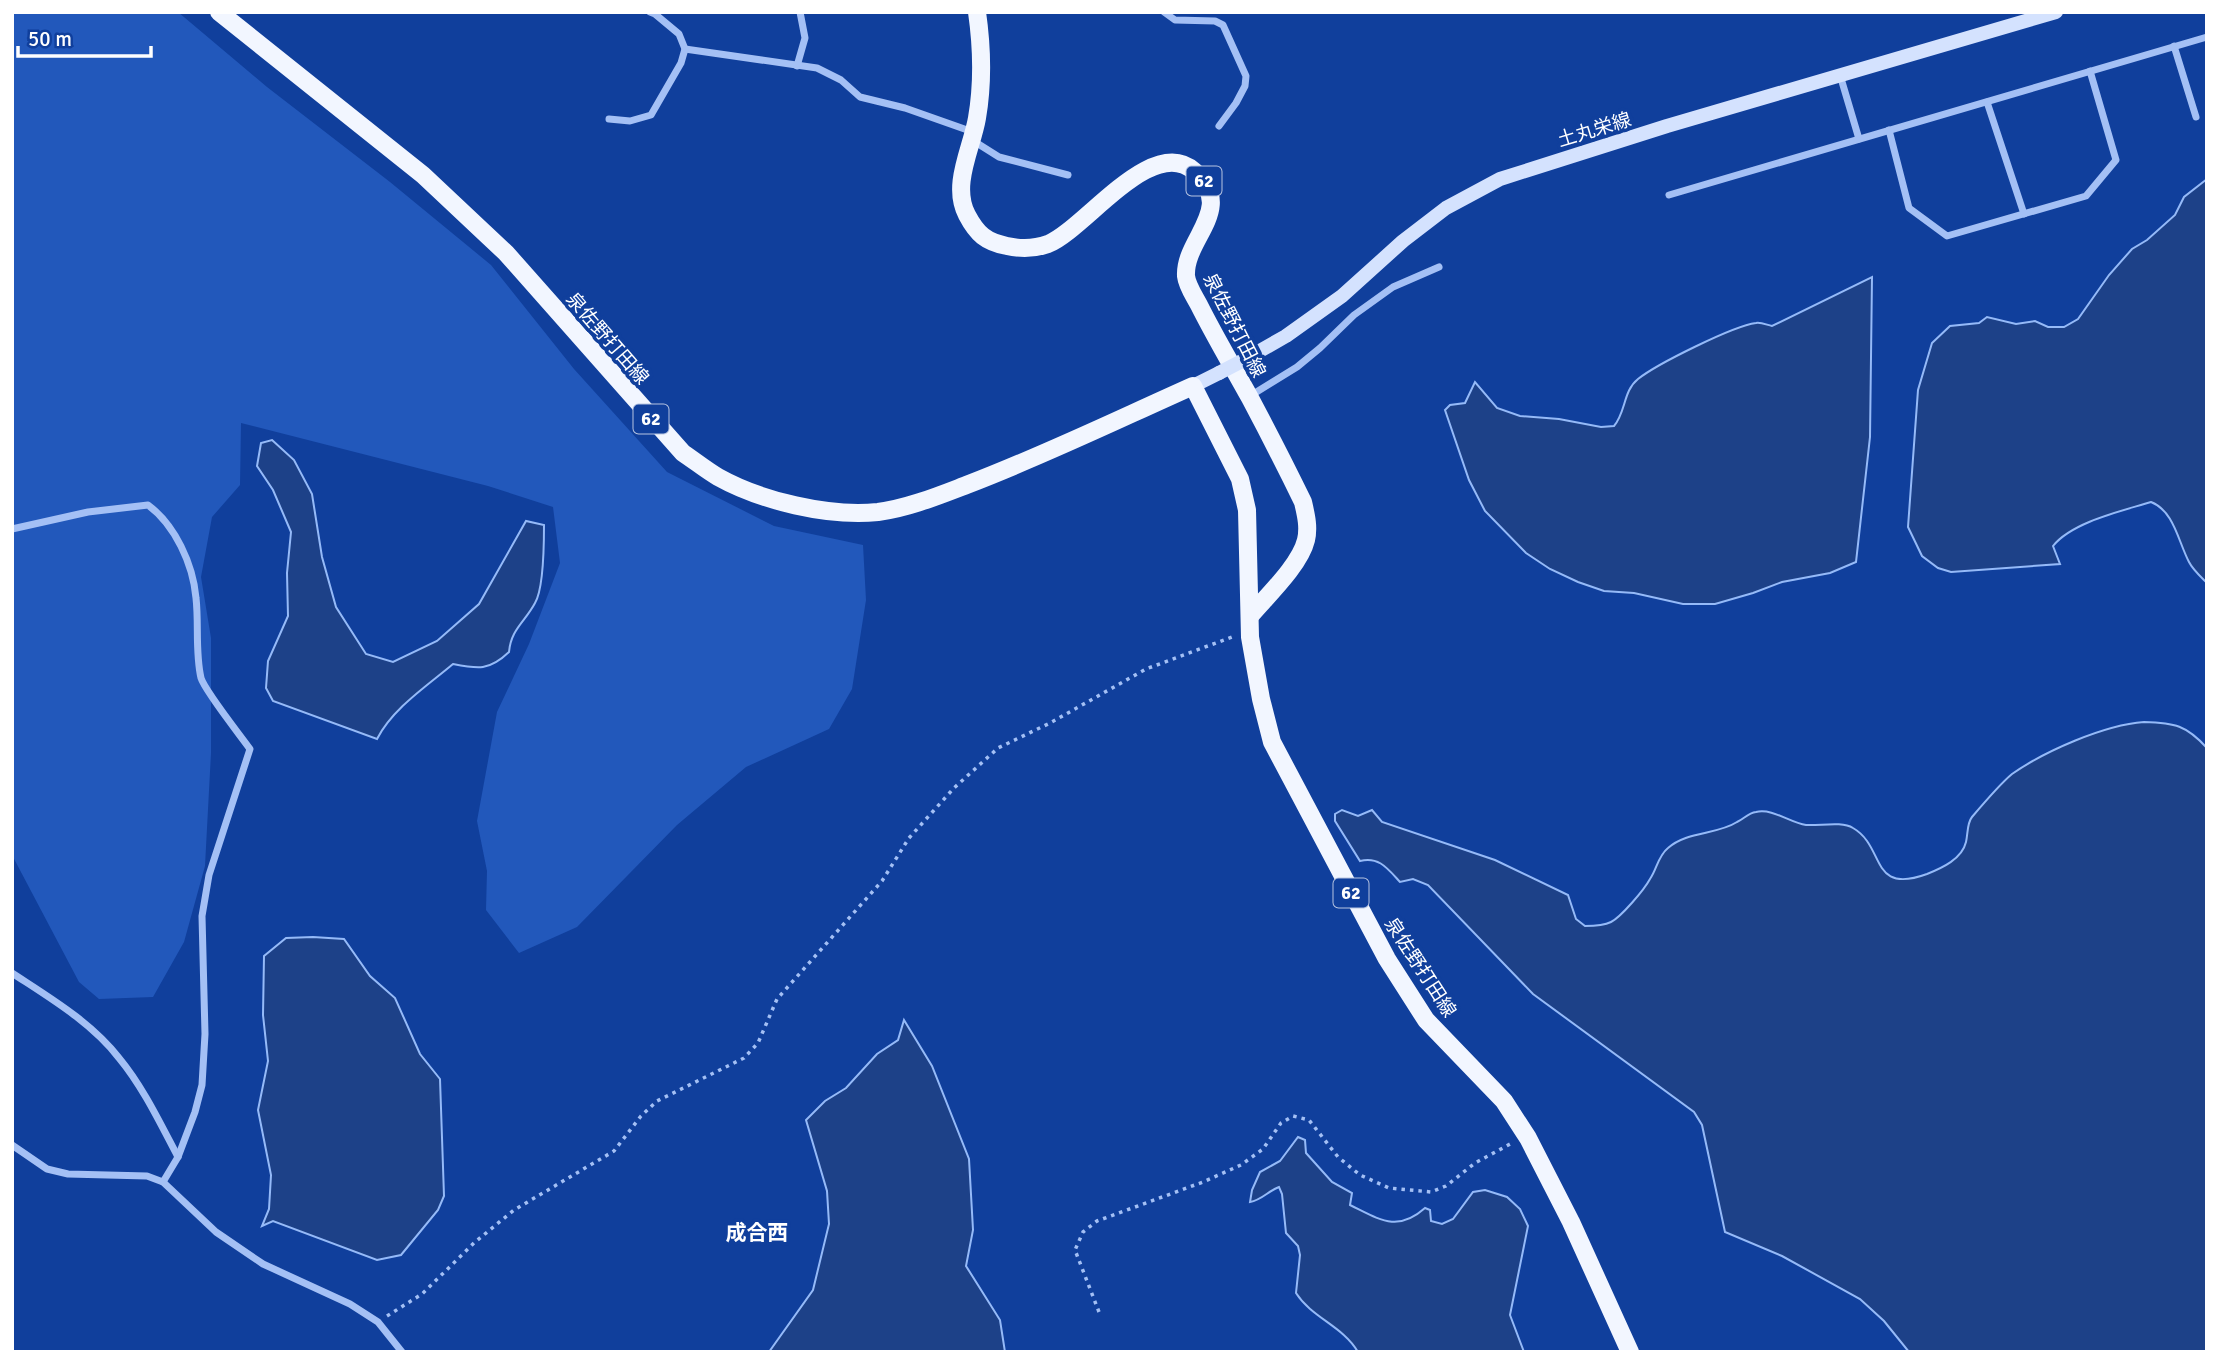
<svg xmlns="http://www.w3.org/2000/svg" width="2219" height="1364" font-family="Signika,'Noto Sans JP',sans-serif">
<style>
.green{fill:#2258bb}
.water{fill:#1d4188;stroke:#95baf8;stroke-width:2}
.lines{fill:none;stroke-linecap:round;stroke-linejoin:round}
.path{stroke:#a4c0f5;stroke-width:3.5;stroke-dasharray:3.5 5;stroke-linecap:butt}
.street{stroke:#a4c0f5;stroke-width:7}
.secondary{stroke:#d4e2fe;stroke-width:14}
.primary{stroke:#f2f6ff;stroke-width:18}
.secondary-bridge{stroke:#d4e2fe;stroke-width:14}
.labels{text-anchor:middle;stroke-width:7;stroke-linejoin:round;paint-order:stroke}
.shield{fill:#103f9c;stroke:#b7c5e1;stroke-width:2}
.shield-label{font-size:18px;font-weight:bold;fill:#fff}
.street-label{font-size:19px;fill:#fff;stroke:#103f9c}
.neighbourhood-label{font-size:21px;font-weight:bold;fill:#fff;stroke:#103f9c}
</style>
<rect width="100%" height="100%" fill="#103f9c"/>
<polygon class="green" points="12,12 178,12 267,87 390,182 491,265 574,369 667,472 774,526 863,545 866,600 852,689 829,729 746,767 677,825 577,927 519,953 486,910 487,871 477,821 497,712 529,644 560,563 553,507 488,486 241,423 240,485 212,517 201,577 211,638 211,753 205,866 184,942 153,997 99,999 79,982 12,855"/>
<g class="water">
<path d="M2207,179V583C2201,577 2193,570 2189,562C2178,541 2174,511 2151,502C2122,511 2072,522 2053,546L2060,564L1951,572L1938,568L1922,556L1908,527L1918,390L1932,343L1950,326L1979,323L1987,317L2016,324L2035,321L2048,327H2064L2078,319L2109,275L2132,249L2147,240L2175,215L2184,197Z"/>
<path d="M1872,277L1870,437L1856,562L1830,573L1782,582L1753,593L1715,604H1683L1634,593L1604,591L1578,582L1550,569L1526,553L1485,511L1469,480L1445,410L1450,405L1465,403L1475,382L1497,408L1520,416L1559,419L1601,427L1614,426C1626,412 1623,391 1638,379C1657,364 1733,326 1756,323C1761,322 1767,325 1772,326Z"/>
<path d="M272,440L294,460L312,494L322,557L336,607L366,654L393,662L437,641L479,604L526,521L544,525C544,543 544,588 535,603C525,622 511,629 509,652C489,671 478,669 453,664C427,686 393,708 377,739L273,701L266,688L268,661L288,616L287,573L291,532L273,490L257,466L261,443Z"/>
<path d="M2144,722C2175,723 2186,725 2207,748V1352H1909L1884,1321L1860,1299L1782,1256L1725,1232L1702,1125L1694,1112L1533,994L1428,885L1413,879L1400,882C1388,869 1379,856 1360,861L1335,821V814L1342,810L1358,816L1372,810L1382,822L1495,860L1568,895L1576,919L1585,926C1593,926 1603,926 1611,922C1621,917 1644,890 1650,879C1657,869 1658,856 1668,848C1687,831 1717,835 1737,822C1744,819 1748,813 1756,812C1773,808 1790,823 1806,825C1820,826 1842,821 1853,828C1886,847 1869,895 1927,874C1942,868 1962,859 1966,842C1968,833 1967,823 1972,817C1983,804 2000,784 2012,774C2045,751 2104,725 2144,722Z"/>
<polygon points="313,937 344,939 370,976 395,998 420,1054 440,1079 444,1196 438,1210 401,1255 377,1260 273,1221 262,1226 269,1209 271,1175 258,1110 268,1061 263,1015 264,956 286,938"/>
<polygon points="904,1020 932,1066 969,1159 973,1230 966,1266 1000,1320 1005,1352 769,1352 813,1290 829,1224 827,1191 806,1120 825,1101 846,1088 877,1054 898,1040"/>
<path d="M1298,1137L1305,1140L1306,1153L1332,1182L1352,1193L1350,1205C1379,1219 1397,1233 1425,1208L1430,1210L1431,1221L1442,1224L1453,1219L1473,1192L1485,1190L1507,1197L1520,1209L1528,1226L1510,1315L1524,1352H1358C1343,1326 1312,1318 1296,1293L1300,1255L1298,1246L1286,1233L1282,1194L1279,1187C1268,1191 1262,1200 1250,1202L1252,1190L1260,1172L1280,1161Z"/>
</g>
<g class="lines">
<g class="path">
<polyline points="1099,1312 1075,1250 1083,1232 1097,1221 1203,1182 1241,1165 1263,1149 1281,1123 1293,1116 1309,1120 1338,1157 1360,1175 1389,1188 1431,1192 1446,1186 1475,1163 1512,1143"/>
<polyline points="387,1316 422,1294 474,1243 514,1210 614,1151 641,1116 657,1101 744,1058 758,1043 777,999 882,881 909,838 954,788 998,748 1050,723 1146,669 1232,637"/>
</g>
<g class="street">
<polyline points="1164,12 1175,20 1215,21 1223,25 1246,76 1245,86 1236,103 1219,126"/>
<polyline points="2174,46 2196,117"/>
<polyline points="685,49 817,68 841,80 860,97 905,108 973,132"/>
<polyline points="797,66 805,38 800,12"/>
<polyline points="1840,75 1859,139"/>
<polyline points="1987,102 2024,214"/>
<polyline points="609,119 630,121 651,115 681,63 685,49 679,34 655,14 650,12"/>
<polyline points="1889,130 1909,208 1947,236 2086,196 2116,160 2090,71"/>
<polyline points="972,140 999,157 1068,175"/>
<polyline points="1669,195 2207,37"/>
<polyline points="1250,396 1297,367 1320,348 1354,315 1393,287 1439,267"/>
<path d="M12,529L88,512L148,505C175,525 193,564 196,598C199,624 195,652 201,678C205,691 240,735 250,749L209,875L202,916L205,1034L202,1085L195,1112L178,1157L163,1182"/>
<path d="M12,973C50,998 91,1022 119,1058C143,1087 160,1123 178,1157"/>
<polyline points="12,1145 47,1169 68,1174 147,1176 163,1182 216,1232 263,1264 350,1304 378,1322 402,1352"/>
</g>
<g class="secondary">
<polyline points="1242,361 1286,336 1342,296 1403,241 1446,208 1500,179 1667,126 2056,12"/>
<polyline points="1193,386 1219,373"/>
</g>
<g class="primary">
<path d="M219,12L423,175L506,253L683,453C695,461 706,470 718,477C761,501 828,517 878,512C909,508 940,495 969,484C1045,455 1119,419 1193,386L1240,479L1247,510L1250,637L1261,699L1272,742L1387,959L1426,1020L1504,1101L1528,1138L1571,1222L1630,1352"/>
<path d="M977,12C982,47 983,83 977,118C972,148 951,185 967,215C977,234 986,242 1007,246C1021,249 1034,249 1048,244C1085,229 1152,134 1194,171C1237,209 1184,238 1186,276C1187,286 1195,297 1199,305C1215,337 1233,367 1250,398C1268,432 1286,467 1303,502C1306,515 1309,527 1306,540C1300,565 1267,596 1250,616"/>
</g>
<polyline class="secondary-bridge" points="1219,373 1242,361"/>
</g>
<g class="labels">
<g class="shield">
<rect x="1186.5" y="166.5" width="35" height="29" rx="5"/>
<rect x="633.5" y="404.5" width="35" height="29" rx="5"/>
<rect x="1333.5" y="878.5" width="35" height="29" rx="5"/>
</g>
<g class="shield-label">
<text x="1204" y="187">62</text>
<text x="651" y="425">62</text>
<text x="1351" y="899">62</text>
</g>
<g class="street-label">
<text transform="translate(1594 129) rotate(-17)" y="7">土丸栄線</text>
<text transform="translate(1235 325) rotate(63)" y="7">泉佐野打田線</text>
<text transform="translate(608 338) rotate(49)" y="7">泉佐野打田線</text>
<text transform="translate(1421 967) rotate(57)" y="7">泉佐野打田線</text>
</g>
<g class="neighbourhood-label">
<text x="757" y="1240">成合西</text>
</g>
</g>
<rect width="2219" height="1364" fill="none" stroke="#ffffff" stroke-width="28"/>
<path d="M18 46v10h133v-10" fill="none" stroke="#ffffff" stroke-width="3.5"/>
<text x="28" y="46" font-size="21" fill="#ffffff" stroke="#103f9c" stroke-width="5" paint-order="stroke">50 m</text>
</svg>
